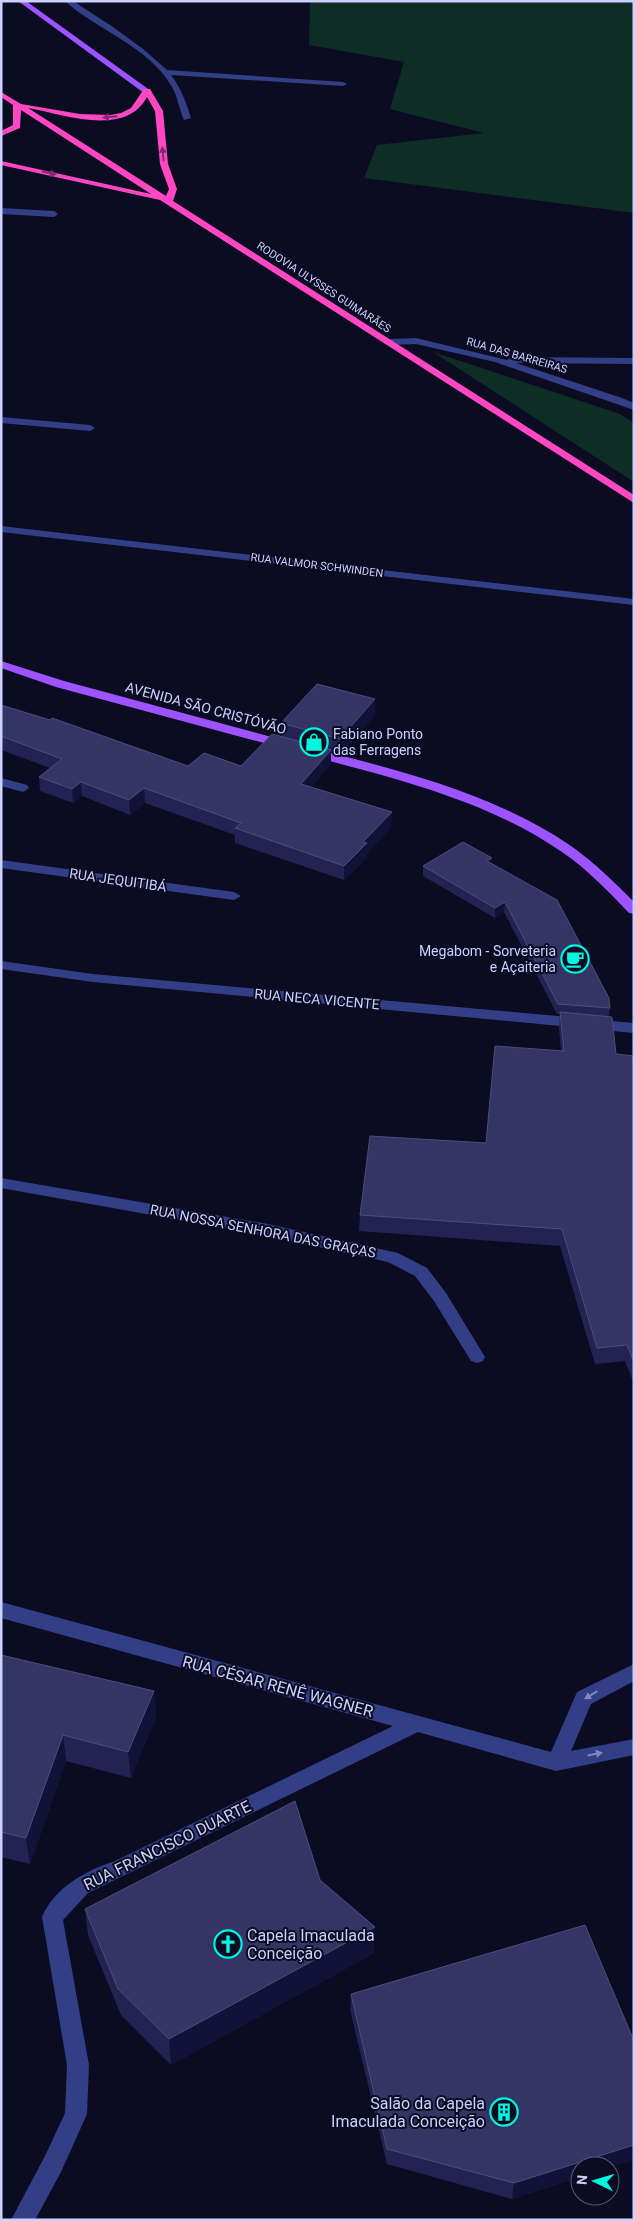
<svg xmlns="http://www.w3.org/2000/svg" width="635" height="2221" font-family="Roboto,sans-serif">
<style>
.green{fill:#0e2d25}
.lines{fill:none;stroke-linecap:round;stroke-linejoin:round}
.minor{fill:#323f86;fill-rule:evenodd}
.major{fill:#9d53ff;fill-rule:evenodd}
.highway{fill:#ff47c3;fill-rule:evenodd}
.wall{fill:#232252}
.shaded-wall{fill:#121137}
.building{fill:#353565;stroke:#4d4d7d}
.oneway{fill:#852a72}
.oneway2{fill:#7f88c2}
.labels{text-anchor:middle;stroke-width:4;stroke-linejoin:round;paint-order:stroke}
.far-street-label{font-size:11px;fill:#ccd0ff;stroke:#0b0c22}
.street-label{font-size:14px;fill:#ccd0ff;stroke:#0b0c22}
.poi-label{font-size:14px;fill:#ccd0ff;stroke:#0b0c22;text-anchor:start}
.near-street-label{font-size:16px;fill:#ccd0ff;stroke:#0b0c22}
.near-poi-label{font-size:16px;fill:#ccd0ff;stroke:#0b0c22;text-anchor:start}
</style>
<rect width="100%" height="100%" fill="#0b0c22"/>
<g class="green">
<polygon points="310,1 634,1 634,213 364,178 377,145 484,133 390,109 404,62 309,45"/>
<polygon points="433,352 620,414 634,423 634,482"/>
</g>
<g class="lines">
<g class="minor">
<path d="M65,1H73L113,27L143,49L167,70L343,82L347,84L343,86L171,75C181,88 186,102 191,118L184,120C179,109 178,97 172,87C149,46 98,31 65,1Z"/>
<polygon points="1,208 54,211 58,214 54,217 1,214"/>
<polygon points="416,338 507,360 512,357 634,358 634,364 516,363 622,398 634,403 634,410 495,362 416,344 390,345 385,342 390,339"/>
<polygon points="1,417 90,425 95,428 90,431 1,423"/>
<polygon points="1,526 634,599 634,605 1,532"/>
<polygon points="1,778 27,785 29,788 23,792 1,786"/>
<polygon points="1,860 234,892 241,896 234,900 1,868"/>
<polygon points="1,961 93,974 634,1023 634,1033 93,982 1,969"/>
<polygon points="1,1178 268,1224 398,1253 427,1268 446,1293 485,1357 483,1361 477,1363 471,1361 434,1301 415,1276 388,1262 268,1236 1,1188"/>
<path d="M1,1602L551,1752L577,1692L634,1664V1681L591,1704L571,1751L634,1739V1755L556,1771L418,1732L88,1893L63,1920L89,2065L87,2114L61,2172L35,2220H11L45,2156L65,2113L67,2065L42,1917C55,1887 85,1871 115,1861L393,1726L1,1618Z"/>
</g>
<g class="major">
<polygon points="18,1 26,1 151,91 144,93"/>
<polygon points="1,661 64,681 290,742 292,745 286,749 56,687 1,668"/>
<path d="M311,748C399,770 495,794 571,846C594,862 614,882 634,902V914L629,913C608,891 587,869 562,852C487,800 393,778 307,755L305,752Z"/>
</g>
<path class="highway" d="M144,89H150L163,111L168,164L177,189L173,201L634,495V503L160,200L1,165V161L151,194L21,110L20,128L1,136V131L13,125V105L1,97V92L21,104L80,114L110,115L121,113L131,108ZM147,97L155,111L160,164L169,189L166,196L28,108C63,114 125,138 147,97Z"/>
</g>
<g class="wall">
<polygon points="1,705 188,766 241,766 281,736 281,723 375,715 340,754 331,752 331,764 311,787 391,827 367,853 367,858 344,880 235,843 235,835 145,803 130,815 82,796 73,803 40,791 39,777 50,768 1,750"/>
<polygon points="491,863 610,1008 609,1016 616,1054 634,1056 634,1384 625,1361 595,1364 560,1246 359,1231 360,1215 486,1143 561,1050 559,1028 560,1014 557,1014 504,912 495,918 423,876 423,866"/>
<polygon points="1,1655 154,1691 156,1717 131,1778 66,1761 30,1864 1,1857"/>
<polygon points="320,1880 375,1927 374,1953 171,2065 121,2015 88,1935 85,1909"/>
<polygon points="351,1994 634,2160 610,2167 610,2166 580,2166 580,2177 512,2199 387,2164 350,2010"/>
</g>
<g class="shaded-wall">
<polygon points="375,699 375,715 340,754 340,739"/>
<polygon points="331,750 331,764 301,798 301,784"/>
<polygon points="81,782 82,796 73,803 72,789"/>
<polygon points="144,788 145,803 130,815 129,800"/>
<polygon points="392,812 391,827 367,853 367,858 344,880 344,866 363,842"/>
<polygon points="492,858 491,868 487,861"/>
<polygon points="505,902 504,912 495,918 495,908"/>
<polygon points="154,1691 156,1717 131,1778 128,1752"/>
<polygon points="63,1735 66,1761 30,1864 26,1838"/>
<polygon points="375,1927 374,1953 171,2065 169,2039"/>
<polygon points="634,2145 634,2160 610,2167 610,2166 580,2166 580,2177 512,2199 514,2183"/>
</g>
<g class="building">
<polygon points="317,684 375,699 340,739 281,723"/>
<polygon points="1,705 50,720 52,718 188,766 204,753 241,766 272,734 331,750 301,784 392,812 363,842 367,843 344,866 235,828 241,823 144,788 129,800 81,782 72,789 39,777 62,759 1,736"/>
<polygon points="463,842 492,858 487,861 557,900 609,998 610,1008 558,1004 505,902 495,908 423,866"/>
<polygon points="560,1012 612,1017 616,1054 634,1056 634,1362 627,1345 597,1348 562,1229 360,1215 370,1136 486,1143 495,1046 564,1051"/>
<polygon points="1,1655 154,1691 128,1752 63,1735 26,1838 1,1832"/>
<polygon points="295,1801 320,1880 375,1927 169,2039 118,1989 85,1909"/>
<polygon points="585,1925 634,2041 634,2145 514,2183 387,2149 351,1994"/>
</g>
<defs><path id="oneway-solid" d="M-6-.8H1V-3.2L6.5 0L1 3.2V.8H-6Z" transform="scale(1.25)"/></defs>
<g class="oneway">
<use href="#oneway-solid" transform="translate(110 117) rotate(175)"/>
<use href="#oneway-solid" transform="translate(163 154) rotate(-95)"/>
<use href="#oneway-solid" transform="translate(49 173) rotate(13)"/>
</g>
<g class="oneway2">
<use href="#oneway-solid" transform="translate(591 1695) rotate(149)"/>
<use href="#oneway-solid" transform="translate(595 1754) rotate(-11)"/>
</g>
<defs>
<g id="shop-ring" transform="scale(1.4375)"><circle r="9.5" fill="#0b0c22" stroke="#00f7e0" stroke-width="1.5"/><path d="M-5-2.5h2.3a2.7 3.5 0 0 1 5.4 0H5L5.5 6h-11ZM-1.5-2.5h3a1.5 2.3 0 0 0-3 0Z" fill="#00f7e0"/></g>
<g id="cafe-ring" transform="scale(1.4375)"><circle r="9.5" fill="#0b0c22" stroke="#00f7e0" stroke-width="1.5"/><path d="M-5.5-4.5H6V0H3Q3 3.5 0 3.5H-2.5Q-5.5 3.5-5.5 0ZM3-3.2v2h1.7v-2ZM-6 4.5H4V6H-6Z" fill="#00f7e0"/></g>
<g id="church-ring" transform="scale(1.4375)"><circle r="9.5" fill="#0b0c22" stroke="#00f7e0" stroke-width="1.5"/><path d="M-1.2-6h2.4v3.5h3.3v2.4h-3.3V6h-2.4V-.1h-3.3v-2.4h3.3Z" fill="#00f7e0"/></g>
<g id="building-ring" transform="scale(1.4375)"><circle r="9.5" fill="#0b0c22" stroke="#00f7e0" stroke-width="1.5"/><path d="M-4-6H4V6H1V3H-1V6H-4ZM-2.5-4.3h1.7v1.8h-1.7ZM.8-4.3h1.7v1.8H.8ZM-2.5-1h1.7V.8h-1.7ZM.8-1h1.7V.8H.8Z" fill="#00f7e0"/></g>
</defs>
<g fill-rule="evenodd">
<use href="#shop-ring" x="314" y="742"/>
<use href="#cafe-ring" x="575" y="959"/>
<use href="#church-ring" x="228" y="1944"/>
<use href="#building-ring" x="504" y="2112"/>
</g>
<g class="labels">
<g class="far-street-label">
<text transform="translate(324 287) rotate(33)" y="4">RODOVIA ULYSSES GUIMARÃES</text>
<text transform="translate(517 355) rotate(16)" y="4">RUA DAS BARREIRAS</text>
<text transform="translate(317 565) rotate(7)" y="4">RUA VALMOR SCHWINDEN</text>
</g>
<g class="street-label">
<text transform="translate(206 708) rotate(15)" y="5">AVENIDA SÃO CRISTÓVÃO</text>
<text transform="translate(118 880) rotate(8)" y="5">RUA JEQUITIBÁ</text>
<text transform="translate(317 999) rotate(5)" y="5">RUA NECA VICENTE</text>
<text transform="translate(263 1231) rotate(11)" y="5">RUA NOSSA SENHORA DAS GRAÇAS</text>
</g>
<g class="poi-label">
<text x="333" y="739">Fabiano Ponto<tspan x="333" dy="16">das Ferragens</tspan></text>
<text x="556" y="956" text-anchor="end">Megabom - Sorveteria<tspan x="556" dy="16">e Açaiteria</tspan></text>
</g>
<g class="near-street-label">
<text transform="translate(278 1686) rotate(15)" y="6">RUA CÉSAR RENÊ WAGNER</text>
<text transform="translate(167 1845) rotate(-26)" y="6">RUA FRANCISCO DUARTE</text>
</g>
<g class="near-poi-label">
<text x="247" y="1941">Capela Imaculada<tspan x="247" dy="18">Conceição</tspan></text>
<text x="485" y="2109" text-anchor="end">Salão da Capela<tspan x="485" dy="18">Imaculada Conceição</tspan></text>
</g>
</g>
<rect width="635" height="2221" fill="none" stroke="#ccd0ff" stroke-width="5"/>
<g transform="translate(595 2181) rotate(275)"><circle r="24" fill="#0b0c22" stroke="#585a7a"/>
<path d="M0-4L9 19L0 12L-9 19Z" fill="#00f7e0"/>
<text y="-8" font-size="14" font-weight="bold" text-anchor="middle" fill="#ccd0ff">N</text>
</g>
</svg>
